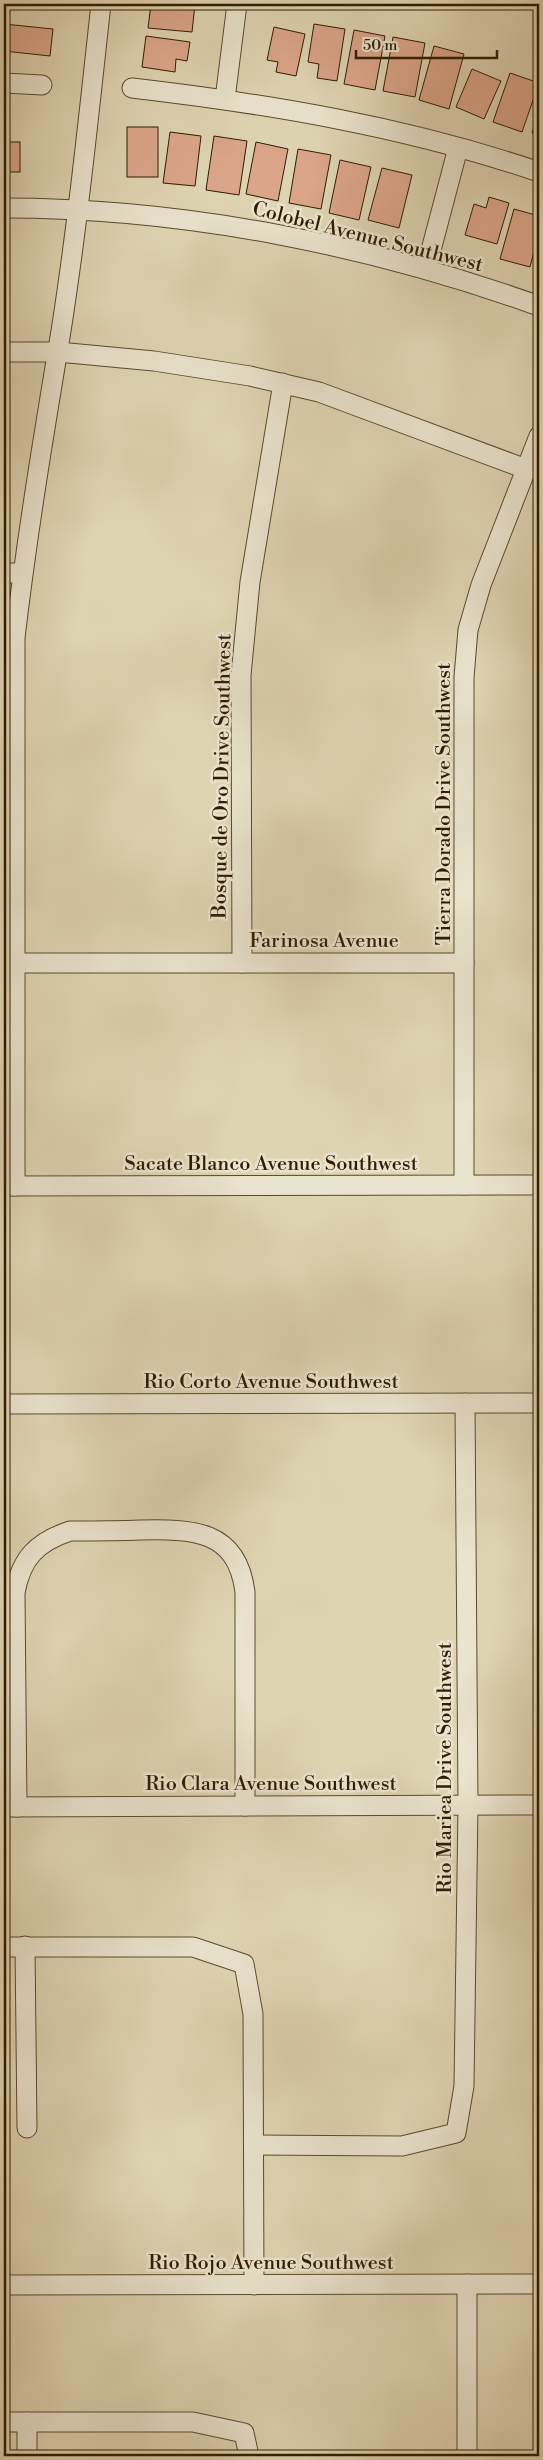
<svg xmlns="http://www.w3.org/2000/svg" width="543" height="2460" font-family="'Libre Bodoni',serif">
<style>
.building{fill:#dba588;stroke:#311c01}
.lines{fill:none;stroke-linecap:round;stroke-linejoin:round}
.minor-casing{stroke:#5c4a2d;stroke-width:21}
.minor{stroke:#eae3cd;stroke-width:19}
.labels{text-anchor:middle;stroke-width:5;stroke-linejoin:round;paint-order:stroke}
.street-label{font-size:20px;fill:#311c01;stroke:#eae3cd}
</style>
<rect width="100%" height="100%" fill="#dfd4b2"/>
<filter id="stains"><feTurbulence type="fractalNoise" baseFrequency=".004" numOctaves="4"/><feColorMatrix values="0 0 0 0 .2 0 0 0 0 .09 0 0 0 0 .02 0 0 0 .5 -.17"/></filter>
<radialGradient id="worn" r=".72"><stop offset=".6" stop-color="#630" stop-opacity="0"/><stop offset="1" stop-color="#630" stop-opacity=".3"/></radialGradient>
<g class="building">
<polygon points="151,4 195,4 192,32 148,28"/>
<polygon points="4,24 53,29 50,56 4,51"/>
<polygon points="314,24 345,29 337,81 317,78 319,64 308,62"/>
<polygon points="274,27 305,34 296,76 276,72 278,62 267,60"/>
<polygon points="354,30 385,36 375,90 344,84"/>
<polygon points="146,36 190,42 187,61 176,59 175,72 142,67"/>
<polygon points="393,37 425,43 415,97 383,91"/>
<polygon points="434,46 464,54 449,109 419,100"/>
<polygon points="472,69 501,81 484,119 456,107"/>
<polygon points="510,73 539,83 522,132 493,122"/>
<polygon points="539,109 539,135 532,133"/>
<rect x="127" y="127" width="31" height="50"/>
<polygon points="170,132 201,136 195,186 163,183"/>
<polygon points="214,136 247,141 239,195 206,190"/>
<rect x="4" y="142" width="16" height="30"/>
<polygon points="256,142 288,149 278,201 246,194"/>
<polygon points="298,149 331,155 321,209 289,203"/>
<polygon points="340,160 371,167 359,220 329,213"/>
<polygon points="382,168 412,175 399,228 368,220"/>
<polygon points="489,197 509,203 497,244 465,235 474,204 486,208"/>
<polygon points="514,209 539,216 539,232 530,267 500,259"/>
</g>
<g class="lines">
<g class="minor-casing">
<g id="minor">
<polyline points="4,83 42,85"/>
<path d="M132,88C270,104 407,127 539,172"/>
<polyline points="225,99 237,4"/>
<path d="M4,208C185,208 369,245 539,306"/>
<polyline points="426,269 458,148"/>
<polyline points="4,352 58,352 154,361 250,376 319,392 526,469"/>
<polyline points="4,573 23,573"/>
<polyline points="4,963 464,963"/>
<polyline points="242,963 241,675 250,582 283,383"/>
<polyline points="464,1185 464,677 468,630 481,585 539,436"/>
<polyline points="4,1186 539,1185"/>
<path d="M15,1186V638C27,535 44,433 61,331C78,222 89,113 101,4"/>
<polyline points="4,1404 539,1403"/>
<polyline points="4,1807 539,1805"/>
<path d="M17,1807L15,1593C21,1558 37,1542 70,1531C94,1531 117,1531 140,1530C192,1529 237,1529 245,1592V1806"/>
<polyline points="25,1946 27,2128"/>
<polyline points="4,1947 193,1947 244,1964 253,2014 254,2285"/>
<polyline points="254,2145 402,2146 456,2133 464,2086 468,1805 465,1403"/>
<polyline points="467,2284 467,2456"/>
<polyline points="4,2285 539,2284"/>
<polyline points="4,2422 193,2422 244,2433 249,2456"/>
<polyline points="27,2422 27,2456"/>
</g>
</g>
<use href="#minor" class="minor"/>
</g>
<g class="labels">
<g class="street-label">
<text transform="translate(368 236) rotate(14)" y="7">Colobel Avenue Southwest</text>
<text transform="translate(221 776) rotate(-89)" y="7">Bosque de Oro Drive Southwest</text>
<text transform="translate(443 804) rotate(-90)" y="7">Tierra Dorado Drive Southwest</text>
<text x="324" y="947">Farinosa Avenue</text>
<text x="271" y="1170">Sacate Blanco Avenue Southwest</text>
<text x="271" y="1388">Rio Corto Avenue Southwest</text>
<text transform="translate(444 1768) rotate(-90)" y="7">Rio Mariea Drive Southwest</text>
<text x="271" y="1790">Rio Clara Avenue Southwest</text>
<text x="271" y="2269">Rio Rojo Avenue Southwest</text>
</g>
</g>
<rect width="543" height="2460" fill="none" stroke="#dfd4b2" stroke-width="20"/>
<rect x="5" y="5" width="533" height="2450" fill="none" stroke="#311c01" stroke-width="2.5"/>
<rect x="10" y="10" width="523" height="2440" fill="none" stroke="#311c01"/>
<path d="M356 50v8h141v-8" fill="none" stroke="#311c01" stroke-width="2.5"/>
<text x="363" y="50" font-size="15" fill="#311c01" stroke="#eae3cd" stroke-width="4" paint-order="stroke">50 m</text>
<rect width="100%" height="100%" filter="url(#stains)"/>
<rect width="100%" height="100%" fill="url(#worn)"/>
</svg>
